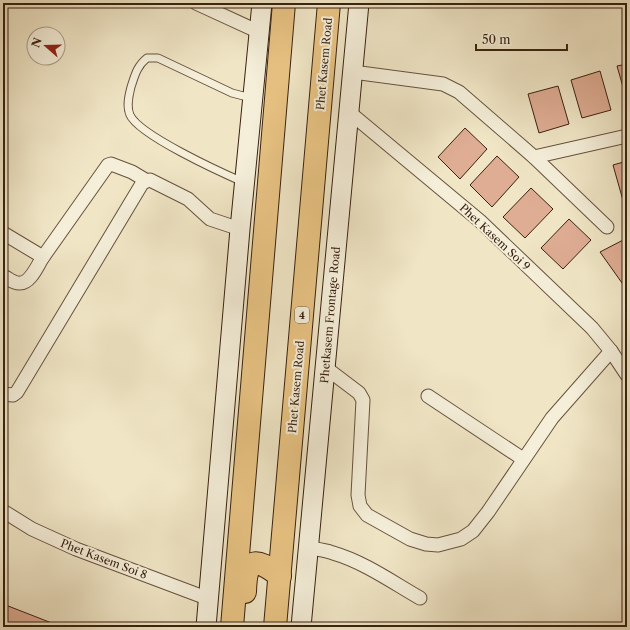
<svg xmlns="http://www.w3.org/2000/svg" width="630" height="630" font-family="'Libre Caslon Text',serif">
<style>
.building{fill:#dfad94;stroke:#392110}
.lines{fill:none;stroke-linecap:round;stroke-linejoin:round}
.lane-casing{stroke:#67523e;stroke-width:9}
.street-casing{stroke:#67523e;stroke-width:15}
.secondary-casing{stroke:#392110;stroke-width:21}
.highway-casing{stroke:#392110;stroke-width:24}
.lane{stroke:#f5efda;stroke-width:7}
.street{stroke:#f5efda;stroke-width:13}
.secondary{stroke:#f5efda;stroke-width:19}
.highway{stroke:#e8c383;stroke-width:22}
.labels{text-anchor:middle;stroke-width:4;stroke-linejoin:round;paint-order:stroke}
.shield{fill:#f5efda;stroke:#715f4d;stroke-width:1}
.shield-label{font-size:10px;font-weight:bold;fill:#392110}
.street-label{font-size:11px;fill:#392110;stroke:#f5efda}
</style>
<rect width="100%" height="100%" fill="#f0e6c6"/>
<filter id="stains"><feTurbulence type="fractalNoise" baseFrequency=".005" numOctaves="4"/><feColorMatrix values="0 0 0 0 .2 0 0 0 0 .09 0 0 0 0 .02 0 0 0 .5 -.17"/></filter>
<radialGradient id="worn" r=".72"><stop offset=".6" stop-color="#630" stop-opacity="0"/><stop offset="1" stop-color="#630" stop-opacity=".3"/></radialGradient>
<g class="building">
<polygon points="627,64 627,101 617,66"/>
<polygon points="600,71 611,110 582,118 571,80"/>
<polygon points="558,86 569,124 539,133 528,94"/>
<polygon points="465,128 487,149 460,179 438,157"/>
<polygon points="497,156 519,177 492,207 470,185"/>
<polygon points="627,161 627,203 624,204 613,165"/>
<polygon points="531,188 553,209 525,238 503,217"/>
<polygon points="569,219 591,240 563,269 541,248"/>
<polygon points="627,238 627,290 600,252"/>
<polygon points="3,604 62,627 3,627"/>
</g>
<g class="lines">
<g class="lane-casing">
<path id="lane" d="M243,182C220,172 139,135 130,115C126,106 129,95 131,87C135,75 137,66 147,58H158L232,93L251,98"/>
</g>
<g class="street-casing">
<g id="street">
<polyline points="196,3 259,32"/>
<polyline points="353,72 443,84 459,92 534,157 607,227"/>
<polyline points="349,112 480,221 592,328 611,351 627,375"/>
<polyline points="534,157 627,136"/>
<polyline points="3,233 43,257 108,165 111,164 132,172 147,181"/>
<path d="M5,277C9,279 15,284 20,283C31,283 38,264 43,257"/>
<polyline points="326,368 359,393 363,400 358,495 360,506 367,515 410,539 426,544 438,545 461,539 473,531 488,512 552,418 611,351"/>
<polyline points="3,394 13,395 17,392 143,182 150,180 188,199 210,219 240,229"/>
<polyline points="428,396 523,459"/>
<polyline points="3,511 32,529 76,549 209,599"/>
<path d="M309,548C317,549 325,550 333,553C364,562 392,582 420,598"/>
</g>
</g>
<g class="secondary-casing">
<g id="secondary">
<polyline points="206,627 240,229 262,3"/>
<polyline points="301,627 359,3"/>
</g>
</g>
<g class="highway-casing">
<g id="highway">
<path d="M245,592C246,558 254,556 280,576"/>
<polyline points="232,627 284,3"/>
<polyline points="275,627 329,3"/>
</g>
</g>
<use href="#lane" class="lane"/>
<use href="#street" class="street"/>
<use href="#secondary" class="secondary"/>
<use href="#highway" class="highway"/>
</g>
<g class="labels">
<rect class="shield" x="295" y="307" width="14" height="16" rx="3"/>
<g class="shield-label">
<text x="302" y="319">4</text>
</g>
<g class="street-label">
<text transform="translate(324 64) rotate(-85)" y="4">Phet Kasem Road</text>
<text transform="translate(495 237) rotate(43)" y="4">Phet Kasem Soi 9</text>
<text transform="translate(330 315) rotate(-85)" y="4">Phetkasem Frontage Road</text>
<text transform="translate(296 387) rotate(-85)" y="4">Phet Kasem Road</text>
<text transform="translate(104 559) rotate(21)" y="4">Phet Kasem Soi 8</text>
</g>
</g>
<rect width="630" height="630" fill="none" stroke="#f0e6c6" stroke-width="16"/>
<rect x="4" y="4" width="622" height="622" fill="none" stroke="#392110" stroke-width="2"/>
<rect x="8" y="8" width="614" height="614" fill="none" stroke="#392110"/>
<g transform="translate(46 46) rotate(290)"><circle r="19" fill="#f5efda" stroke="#aa9d89"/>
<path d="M0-3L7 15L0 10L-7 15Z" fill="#8f2418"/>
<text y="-6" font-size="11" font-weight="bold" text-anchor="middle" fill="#392110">N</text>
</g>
<path d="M476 44v6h91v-6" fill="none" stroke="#392110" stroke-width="2"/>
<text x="482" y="44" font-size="12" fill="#392110" stroke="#f5efda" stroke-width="3" paint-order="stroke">50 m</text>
<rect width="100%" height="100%" filter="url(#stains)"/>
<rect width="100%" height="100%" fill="url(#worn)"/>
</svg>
